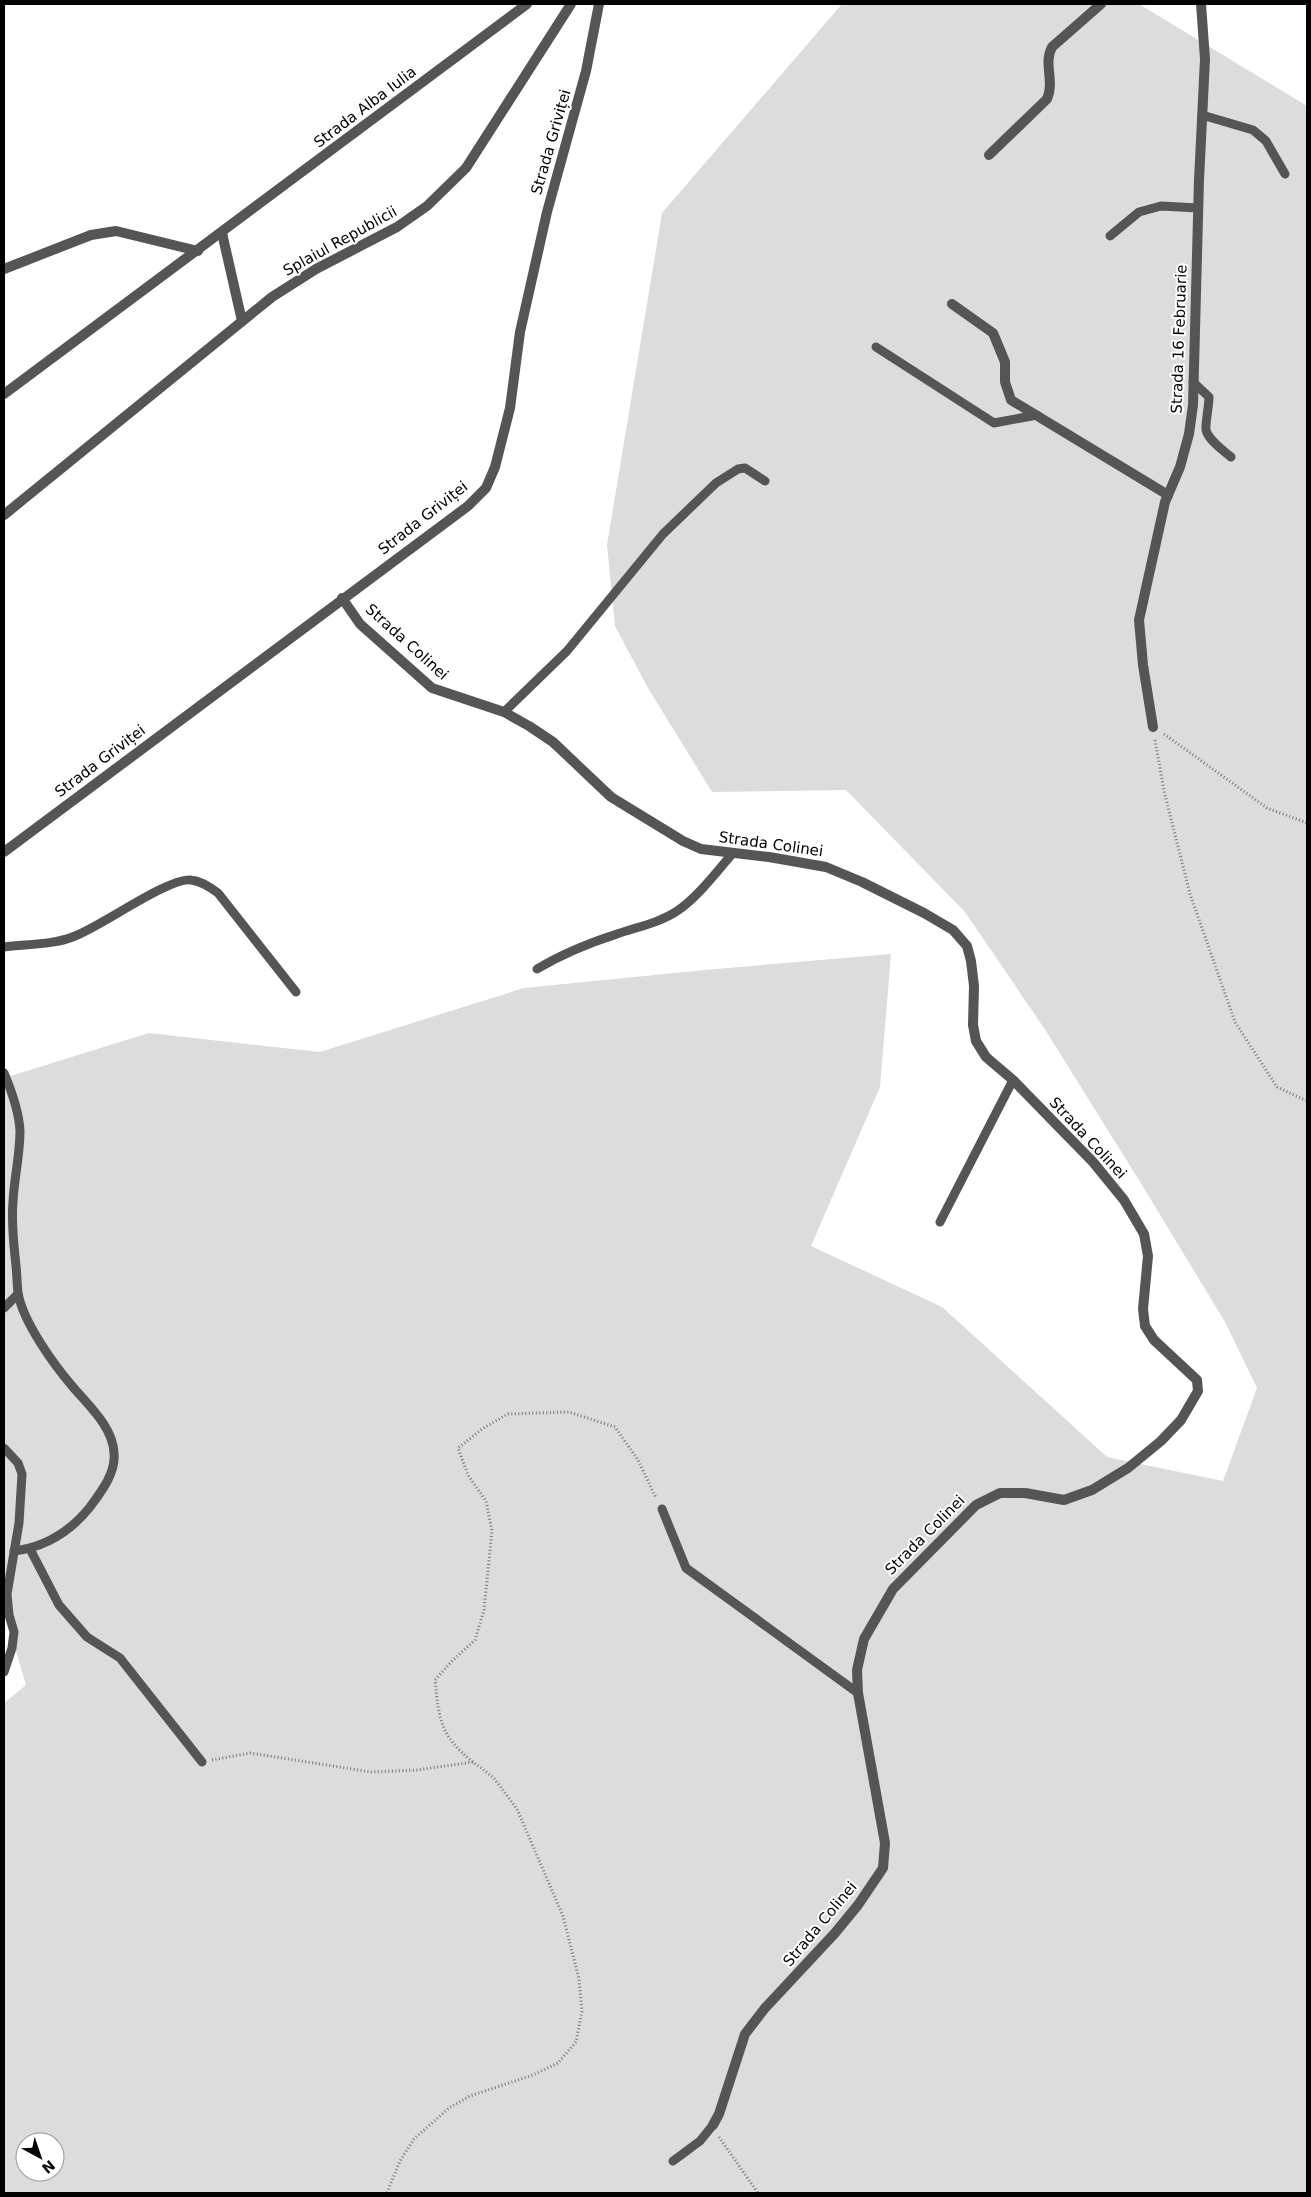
<svg xmlns="http://www.w3.org/2000/svg" width="1311" height="2197" font-family="'DejaVu Sans',sans-serif">
<style>
.green{fill:#dcdcdc;fill-rule:evenodd}
.lines{fill:none;stroke-linecap:round;stroke-linejoin:round}
.path{stroke:#777;stroke-width:3;stroke-dasharray:1 2.5;stroke-linecap:butt}
.lane{stroke:#555;stroke-width:9}
.street{stroke:#555;stroke-width:10}
.labels{text-anchor:middle;stroke-width:4;stroke-linejoin:round;paint-order:stroke}
.street-label{font-size:15px;fill:#000;stroke:#fff}
</style>
<rect width="100%" height="100%" fill="#fff"/>
<path class="green" d="M842,4H1139L1307,106V2193H4V1703L26,1685L4,1611V1078L149,1033L320,1052L524,988L705,970L891,954L880,1087L811,1246L942,1307L1107,1457L1223,1481L1257,1388L1225,1322L1145,1190L1046,1031L965,912L846,790L712,792L648,688L615,626L607,545L662,213ZM25,2142H55V2172H25Z"/>
<g class="lines">
<g class="path">
<polyline points="1164,734 1267,808 1307,823"/>
<polyline points="1155,740 1164,791 1190,894 1235,1022 1277,1087 1307,1101"/>
<polyline points="212,1760 250,1753 371,1772 417,1770 473,1762 493,1777 517,1809 563,1916 579,1979 582,2011 576,2042 558,2063 533,2075 470,2096 449,2108 414,2139 400,2161 387,2193"/>
<path d="M473,1762C440,1736 439,1719 435,1680L452,1661L475,1640L484,1610L488,1570L492,1531L486,1501L468,1475L458,1448L482,1429L508,1414L569,1412L615,1427L638,1460L656,1498"/>
<polyline points="719,2137 758,2193"/>
</g>
<g class="lane">
<polyline points="1202,115 1253,130 1266,141 1285,174"/>
<polyline points="1110,236 1139,212 1161,206 1198,208"/>
<polyline points="876,347 994,423 1037,415"/>
<path d="M1193,382L1209,397C1209,406 1205,425 1206,430C1209,441 1223,450 1231,457"/>
<polyline points="504,712 567,651 663,534 716,483 738,469 745,468 765,481"/>
<path d="M4,947C27,944 54,945 75,936C102,926 169,877 191,880C201,881 210,887 218,893L296,992"/>
<path d="M537,969C562,954 589,943 617,934C637,927 659,923 677,911C698,897 717,871 733,853"/>
<path d="M4,1073C12,1092 19,1111 20,1131C20,1155 14,1179 13,1202C11,1224 14,1245 16,1266C17,1275 17,1284 18,1293C23,1322 54,1365 73,1387C88,1405 113,1427 114,1453C116,1473 101,1492 90,1507C70,1532 46,1547 14,1551"/>
<polyline points="940,1222 1013,1080"/>
<polyline points="4,1308 18,1294"/>
<polyline points="4,1448 18,1463 22,1474 19,1523 7,1594 9,1615 14,1632 12,1648 4,1672"/>
<polyline points="662,1509 686,1568 858,1693"/>
<polyline points="30,1549 59,1605 87,1637 120,1658 202,1762"/>
<polyline points="673,2161 700,2141 713,2125"/>
</g>
<g class="street">
<path d="M989,155L1047,99C1055,81 1043,64 1052,47L1101,4"/>
<polyline points="222,233 242,321"/>
<polyline points="4,269 91,235 116,231 198,251"/>
<polyline points="952,304 993,333 1005,362 1005,382 1011,400 1168,495"/>
<polyline points="4,394 527,4"/>
<polyline points="4,515 272,297 316,269 397,227 427,206 466,168 571,4"/>
<polyline points="342,598 360,624 432,688 504,712 529,726 553,742 611,797 683,841 701,849 769,857 826,867 862,882 924,913 953,930 967,946 971,961 974,986 973,1025 976,1041 986,1057 1013,1080 1093,1162 1124,1200 1144,1234 1148,1256 1143,1309 1145,1326 1154,1340 1197,1380 1198,1391 1181,1420 1161,1441 1128,1468 1092,1490 1064,1500 1025,1493 1000,1493 976,1505 893,1589 864,1639 857,1670 858,1693 885,1843 883,1868 858,1905 835,1933 765,2008 745,2034 719,2114 713,2125"/>
<polyline points="1153,727 1143,665 1139,620 1165,502 1180,467 1189,434 1193,405 1199,180 1205,59 1201,4"/>
<polyline points="4,852 468,506 486,488 495,467 510,408 520,332 547,212 586,71 599,4"/>
</g>
</g>
<g class="labels">
<g class="street-label">
<text transform="translate(365 107) rotate(-37)" y="5">Strada Alba Iulia</text>
<text transform="translate(551 142) rotate(-74)" y="5">Strada Griviței</text>
<text transform="translate(340 241) rotate(-29)" y="5">Splaiul Republicii</text>
<text transform="translate(1179 339) rotate(-88)" y="5">Strada 16 Februarie</text>
<text transform="translate(423 518) rotate(-38)" y="5">Strada Griviței</text>
<text transform="translate(407 642) rotate(42)" y="5">Strada Colinei</text>
<text transform="translate(100 761) rotate(-37)" y="5">Strada Griviței</text>
<text transform="translate(771 844) rotate(8)" y="5">Strada Colinei</text>
<text transform="translate(1088 1138) rotate(47)" y="5">Strada Colinei</text>
<text transform="translate(925 1535) rotate(-45)" y="5">Strada Colinei</text>
<text transform="translate(820 1924) rotate(-50)" y="5">Strada Colinei</text>
</g>
</g>
<rect width="1311" height="2197" fill="none" stroke="#000000" stroke-width="10"/>
<g transform="translate(40 2157) rotate(140)"><circle r="24" fill="#ffffff" stroke="#999999"/>
<path d="M0-4L9 19L0 12L-9 19Z" fill="#000000"/>
<text y="-8" font-size="14" font-weight="bold" text-anchor="middle" fill="#000000">N</text>
</g>
</svg>
